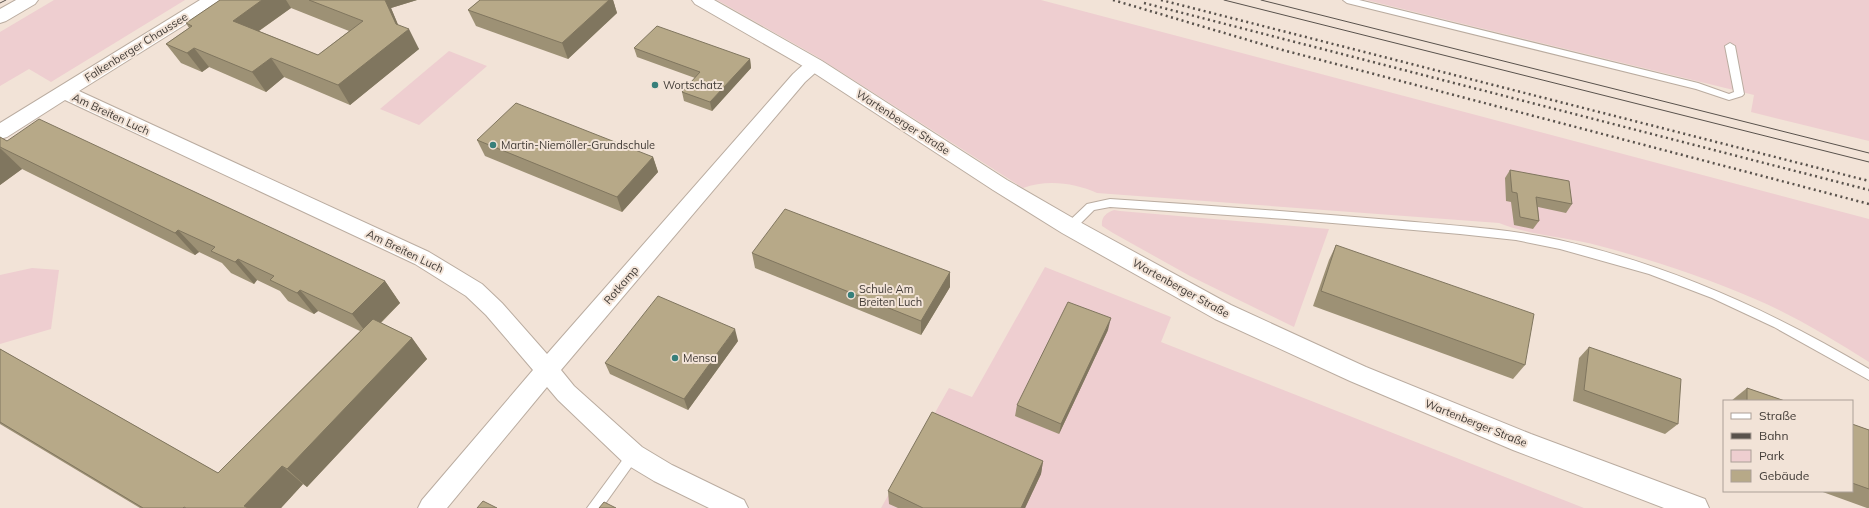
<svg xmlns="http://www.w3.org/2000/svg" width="1869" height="508" font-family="Mulish,sans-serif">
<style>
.green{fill:#eeced0}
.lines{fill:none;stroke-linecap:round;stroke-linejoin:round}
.service-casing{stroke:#baaca0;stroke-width:2}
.minor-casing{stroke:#baaca0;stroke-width:2}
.tertiary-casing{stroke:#baaca0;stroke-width:2}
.secondary-casing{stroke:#baaca0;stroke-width:2}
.service{fill:#fff;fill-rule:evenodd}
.minor{fill:#fff;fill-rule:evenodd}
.tertiary{fill:#fff;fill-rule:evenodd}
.secondary{fill:#fff;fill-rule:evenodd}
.tram{stroke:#59524c;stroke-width:1}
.rail{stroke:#59524c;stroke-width:2.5;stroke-dasharray:2 3.5;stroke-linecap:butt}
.wall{fill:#9d9175;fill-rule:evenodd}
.shaded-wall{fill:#80765f}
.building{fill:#b7a988;stroke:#80765f}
.poi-dot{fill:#377f7a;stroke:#f2e3d7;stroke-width:1.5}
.labels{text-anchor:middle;stroke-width:4;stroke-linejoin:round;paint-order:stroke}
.street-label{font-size:11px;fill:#413b36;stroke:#f2e3d7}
.poi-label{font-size:11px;fill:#413b36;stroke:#f2e3d7;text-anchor:start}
</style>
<rect width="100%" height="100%" fill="#f2e3d7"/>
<g class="green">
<polygon points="54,0 185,0 51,82 29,69 0,86 0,32"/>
<path d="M717,0H1041L1869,219V362C1832,339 1795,316 1755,299C1705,277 1652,260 1600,246C1566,237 1532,236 1499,223L1097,193C1075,183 1047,179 1023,188L816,56Z"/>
<polygon points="1366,0 1869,0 1869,141 1751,112 1754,95"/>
<polygon points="449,51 487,66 419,125 380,109"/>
<path d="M1114,210L1120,211L1329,229L1294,327L1190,276L1113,233L1102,226C1101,217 1106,213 1114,210Z"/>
<polygon points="1045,267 1171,317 1161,342 1584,508 881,508 949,388 972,397"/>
<polygon points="32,268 59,270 51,329 0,344 0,275"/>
</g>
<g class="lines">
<g class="service-casing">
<g id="service">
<polygon points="1343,0 1359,0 1698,83 1729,94 1734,92 1725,46 1730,43 1735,46 1744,94 1742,96 1729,100 1696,89 1347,3"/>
<path d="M1110,199C1204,205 1297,212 1391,220C1447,225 1504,228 1559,240C1670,265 1772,311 1869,369V380L1774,327L1712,298L1649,274L1560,249L1516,240L1460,234L1286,219L1110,207L1094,210L1074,230H1066L1065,227L1066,224L1087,204Z"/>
<polygon points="633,449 637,451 639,455 637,459 602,508 587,508 629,451"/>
</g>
</g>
<g class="minor-casing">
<path id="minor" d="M200,0H220L218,4L79,91L429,252L482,284L502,303L547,354L793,74C802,66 809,57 821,61L824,65L805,82L561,370L574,386L642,447L672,465L744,500L748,508H709L654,481L624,463L558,400L547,387L447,508H418L422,500L533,370L486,315L466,296L415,264L65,100L7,137L0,139V123Z"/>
</g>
<g class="tertiary-casing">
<polygon id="tertiary" points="692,0 714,0 822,61 1007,180 1078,221 1231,305 1366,367 1531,434 1705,499 1709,508 1664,508 1513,450 1350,381 1215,319 1062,233 993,190 808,69 695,4"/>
</g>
<g class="secondary-casing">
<polygon id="secondary" points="16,0 38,0 35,4 6,21 0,23 0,9"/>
</g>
<use href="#service" class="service"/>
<use href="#minor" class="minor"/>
<use href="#tertiary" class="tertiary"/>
<use href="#secondary" class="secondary"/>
<g class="tram">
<polyline points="1224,0 1869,162"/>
<polyline points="1261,0 1869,153"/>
<polyline points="0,3 6,0"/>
</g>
<g class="rail">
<polyline points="1113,0 1275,48 1869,204"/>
<polyline points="1161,0 1869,181"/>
<polyline points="1144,3 1869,190"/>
</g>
</g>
<g class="wall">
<path d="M220,0H417L391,8L398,25L419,49L350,105L284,77L266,92L209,67L202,72L181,63L166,44L189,28L186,23ZM291,8L349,31L318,55L259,31Z"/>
<polygon points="480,0 613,0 617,13 568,59 476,26 468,10"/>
<polygon points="634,48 750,59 751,68 712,111 684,101 682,92 695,78 637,57"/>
<polygon points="0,137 7,141 385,281 400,303 381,323 412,338 427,359 307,487 303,484 281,508 140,508 0,424 0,349 218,473 360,331 318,311 314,314 288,301 280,291 257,280 254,284 231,273 222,263 199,252 195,255 22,169 0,185"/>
<polygon points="477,140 653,157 658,172 622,212 485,156"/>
<polygon points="1510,170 1572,204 1566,213 1538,207 1539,221 1533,229 1514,225 1511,202 1506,201 1505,178"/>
<polygon points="1336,245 1525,365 1513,379 1313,306 1329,260"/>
<polygon points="752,253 950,272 950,287 921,335 755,268"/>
<polygon points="1108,330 1059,434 1015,416 1017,405"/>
<polygon points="738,341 688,410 610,374 605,363"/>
<polygon points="1589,347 1678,424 1665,434 1573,401 1579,358"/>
<polygon points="1747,388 1785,401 1731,401"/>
<polygon points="1852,424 1869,430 1869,508 1867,508 1820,491 1852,491"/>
<polygon points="1043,461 1041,474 1025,508 898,508 889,504 888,491"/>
</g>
<g class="shaded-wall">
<polygon points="262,0 286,0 291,8 246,40 233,21"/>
<polygon points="385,0 417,0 391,8 402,34 409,29 419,49 350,105 338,85 396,24"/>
<polygon points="609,0 613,0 617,13 568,59 562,43"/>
<polygon points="194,48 209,67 202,72 187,53"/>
<polygon points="271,58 284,77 266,92 252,72"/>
<polygon points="750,59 751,68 712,111 710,102"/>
<polygon points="0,148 22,169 0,185"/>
<polygon points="653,157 658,172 622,212 617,197"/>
<polygon points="178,230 199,252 195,255 175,233"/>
<polygon points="238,259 257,280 254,284 235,262"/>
<polygon points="950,272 950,287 921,335 921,321"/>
<polygon points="385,281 400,303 368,335 352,314"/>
<polygon points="300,290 318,311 314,314 297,293"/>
<polygon points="1111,318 1108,330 1059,434 1061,424"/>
<polygon points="735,329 738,341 688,410 684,399"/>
<polygon points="412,338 427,359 307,487 287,469"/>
<polygon points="1043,461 1041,474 1025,508 1021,508"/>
<polygon points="282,466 303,484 281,508 247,508 244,506"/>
</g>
<g class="building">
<polygon points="220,0 262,0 233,21 318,55 363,21 309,0 385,0 396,24 409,29 338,85 271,58 252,72 194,48 187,53 166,44 192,26 186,23"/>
<polygon points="480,0 609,0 562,43 468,10"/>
<polygon points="657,26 750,59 710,102 682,92 700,72 634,48"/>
<polygon points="516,103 653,157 617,197 477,140"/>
<polygon points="39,119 385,281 352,314 300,290 297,293 270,280 274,276 238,259 235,262 211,251 215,247 178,230 175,233 0,147 0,137 7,141"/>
<polygon points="1510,170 1569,181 1572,204 1536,197 1539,221 1520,217 1517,193 1512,192"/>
<polygon points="785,209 950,272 921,321 752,253"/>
<polygon points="1336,245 1534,314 1525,365 1321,291"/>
<polygon points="658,296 735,329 684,399 605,363"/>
<polygon points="1068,302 1111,318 1061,424 1017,405"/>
<polygon points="373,319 412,338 287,469 282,466 244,506 248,508 186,508 184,507 183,508 143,508 0,422 0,349 218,473"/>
<polygon points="1589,347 1681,379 1678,424 1584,390"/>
<polygon points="1747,388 1785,401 1747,401"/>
<polygon points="932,412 1043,461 1021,508 923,508 888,491"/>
<polygon points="1852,424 1869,430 1869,489 1852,483"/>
<polygon points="483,501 497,508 477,508"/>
<polygon points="604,502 616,508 599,508"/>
</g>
<g class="poi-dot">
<circle cx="655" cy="85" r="4"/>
<circle cx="493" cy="145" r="4"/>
<circle cx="851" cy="295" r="4"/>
<circle cx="675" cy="358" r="4"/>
</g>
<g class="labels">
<g class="street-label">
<text transform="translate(136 47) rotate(-32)" y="4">Falkenberger Chaussee</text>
<text transform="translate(111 114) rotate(25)" y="4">Am Breiten Luch</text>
<text transform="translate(903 122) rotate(33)" y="4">Wartenberger Straße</text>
<text transform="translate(405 251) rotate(26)" y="4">Am Breiten Luch</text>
<text transform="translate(621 285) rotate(-49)" y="4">Rotkamp</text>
<text transform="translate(1181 288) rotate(29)" y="4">Wartenberger Straße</text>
<text transform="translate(1476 423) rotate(22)" y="4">Wartenberger Straße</text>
</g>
<g class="poi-label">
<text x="663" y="89">Wortschatz</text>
<text x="501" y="149">Martin-Niemöller-Grundschule</text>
<text x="859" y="293">Schule Am<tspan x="859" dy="13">Breiten Luch</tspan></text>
<text x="683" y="362">Mensa</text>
</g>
</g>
<rect x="1723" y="400" width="130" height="92" fill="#f2e3d7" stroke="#aba097"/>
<rect x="1731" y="413" width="20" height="6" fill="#ffffff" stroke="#aba097"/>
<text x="1759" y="420" font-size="12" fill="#413b36">Straße</text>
<rect x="1731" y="433" width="20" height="6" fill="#59524c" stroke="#aba097"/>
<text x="1759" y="440" font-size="12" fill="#413b36">Bahn</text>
<rect x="1731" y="450" width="20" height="12" fill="#eeced0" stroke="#aba097"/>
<text x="1759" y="460" font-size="12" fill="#413b36">Park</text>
<rect x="1731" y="470" width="20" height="12" fill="#b7a988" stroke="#aba097"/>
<text x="1759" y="480" font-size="12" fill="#413b36">Gebäude</text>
</svg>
